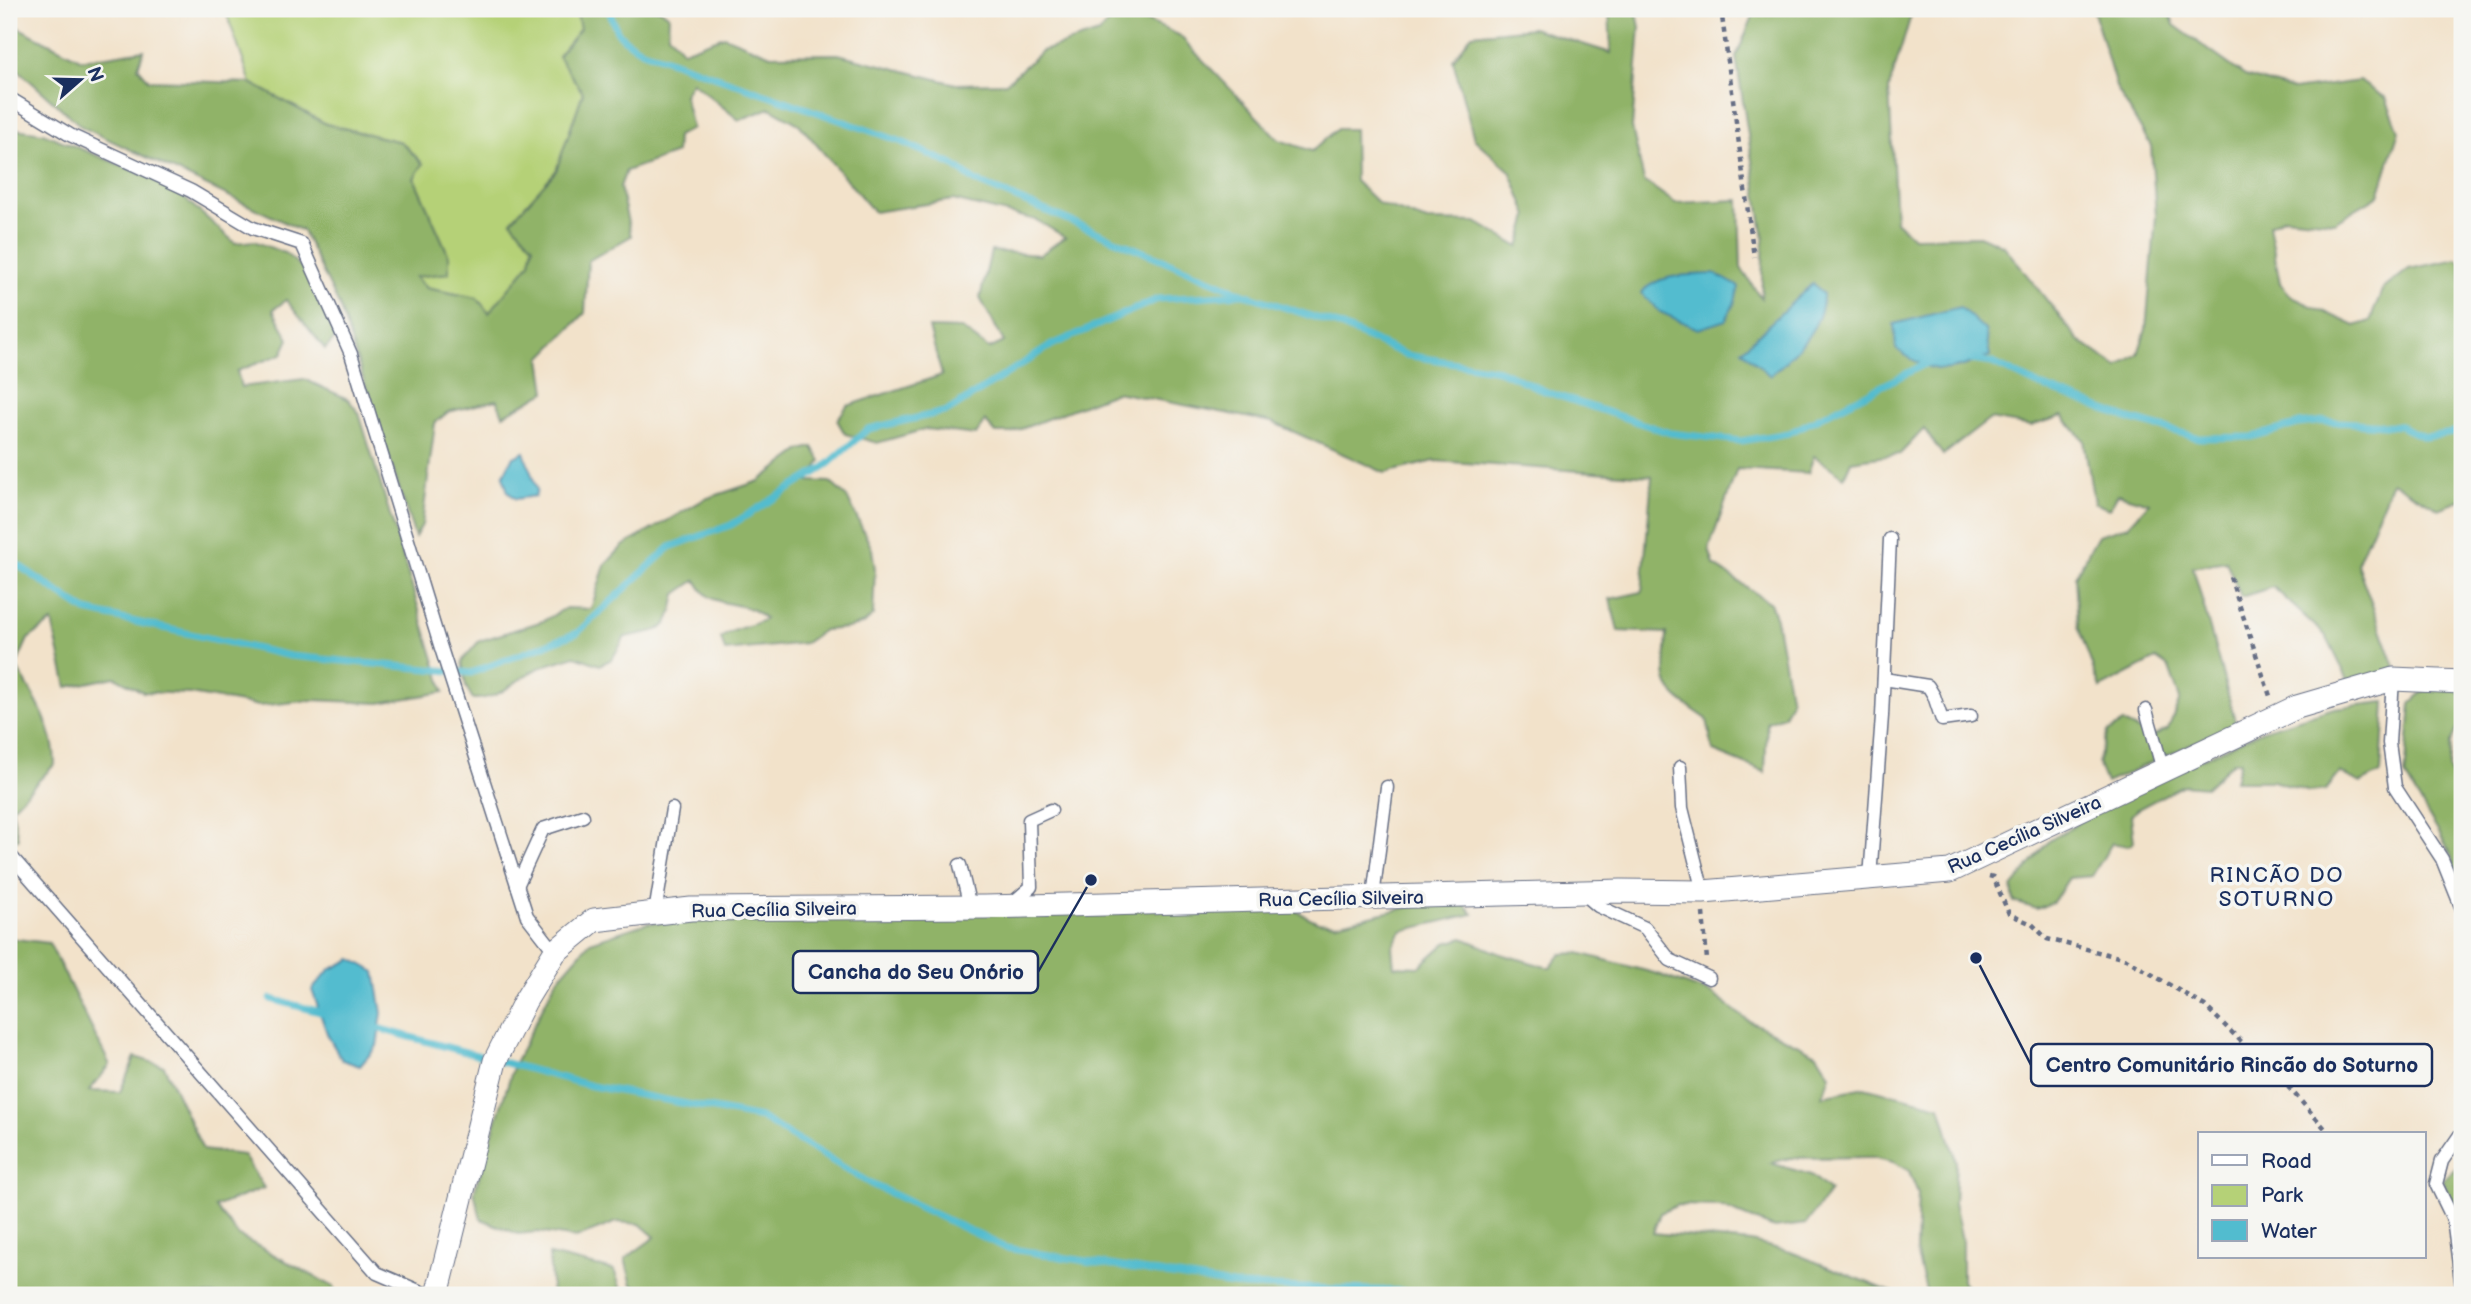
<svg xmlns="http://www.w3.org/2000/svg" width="2471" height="1304" font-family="'Balsamiq Sans',sans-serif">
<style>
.green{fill:#b5d177;stroke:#68806a;stroke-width:2}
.forest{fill:#90b368;stroke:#567163;stroke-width:2}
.water{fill:#52bccf;stroke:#367696;stroke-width:2}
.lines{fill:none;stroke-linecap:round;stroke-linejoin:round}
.stream{stroke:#52bccf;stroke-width:7}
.lane-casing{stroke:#666e84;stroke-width:15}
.street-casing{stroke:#666e84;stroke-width:25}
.path{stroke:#666e84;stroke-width:4.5;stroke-dasharray:5 5;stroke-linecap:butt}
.lane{stroke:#fff;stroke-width:12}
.street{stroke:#fff;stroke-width:23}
.labels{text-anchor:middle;stroke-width:7;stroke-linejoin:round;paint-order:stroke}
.street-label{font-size:19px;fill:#1b2f5e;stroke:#f6f6f2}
.neighbourhood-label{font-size:21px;letter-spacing:2px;fill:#1b2f5e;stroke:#f6f6f2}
.leader{fill:none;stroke:#1b2f5e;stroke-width:2.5}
.callout-dot{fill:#1b2f5e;stroke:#f6f6f2;stroke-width:2.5}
.callout{fill:#f6f6f2;stroke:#1b2f5e;stroke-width:2.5}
.callout-label{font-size:21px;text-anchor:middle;font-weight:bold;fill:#1b2f5e}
</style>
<rect width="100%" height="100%" fill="#f6f6f2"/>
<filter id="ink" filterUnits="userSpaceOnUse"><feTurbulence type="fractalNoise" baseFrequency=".0143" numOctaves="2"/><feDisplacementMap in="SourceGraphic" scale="14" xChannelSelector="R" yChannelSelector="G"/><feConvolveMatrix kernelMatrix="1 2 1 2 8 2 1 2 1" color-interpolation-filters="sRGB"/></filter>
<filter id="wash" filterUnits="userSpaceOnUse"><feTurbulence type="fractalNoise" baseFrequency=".00686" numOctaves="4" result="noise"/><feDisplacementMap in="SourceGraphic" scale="28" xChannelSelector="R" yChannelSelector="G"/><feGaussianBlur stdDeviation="1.57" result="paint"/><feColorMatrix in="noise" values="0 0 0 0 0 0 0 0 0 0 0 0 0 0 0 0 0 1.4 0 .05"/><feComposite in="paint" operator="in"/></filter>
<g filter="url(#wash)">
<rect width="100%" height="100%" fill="#f2e2ca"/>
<polygon class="green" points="225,9 571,9 577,13 580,29 558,56 583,92 556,171 512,221 533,246 530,263 489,314 477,298 426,288 414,276 449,273 449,256 414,178 423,164 401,142 326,124 251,83"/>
<g class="forest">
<path d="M571,9H660L669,16L668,34L683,51L724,36L771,55L838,54L956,84L1006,83L1042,51L1099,33L1110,21L1100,9H1126L1133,15L1179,35L1279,140L1312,151L1337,129H1354L1355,181L1379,204L1427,221L1476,222L1519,247L1528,216L1510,171L1474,139L1453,60L1472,34L1532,28L1611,53L1609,9H1636L1640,27L1632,128L1644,181L1675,203L1739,200L1741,268L1761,298L1764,239L1736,57L1756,9H1913L1889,88L1896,221L1913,237L1982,236L2004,246L2079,341L2118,367L2138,354L2146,329L2156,216L2151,146L2116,87L2093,9H2169L2174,25L2245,76L2293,90L2359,81L2386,98L2399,131L2379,195L2334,222L2284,217L2269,225L2280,283L2292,297L2355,326L2370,321L2382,290L2409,269L2457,259L2462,264V500L2439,509L2392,482L2357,564L2398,675L2349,682L2326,636L2273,587L2241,597L2226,561L2193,567L2236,724L2106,783L2098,763L2108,732L2123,723L2153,737L2168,729L2180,699L2169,668L2156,659L2100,688L2078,626L2075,576L2098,535L2128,526L2149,503L2118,494L2109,509L2094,503L2084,440L2063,416L2031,426L1990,419L1943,455L1924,429L1900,454L1851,461L1844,477L1814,456L1808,473L1737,469L1709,549L1714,565L1770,603L1776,619L1791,701L1784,716L1767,722L1765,772L1713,751L1707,719C1659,686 1664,690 1667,633L1618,631L1610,599L1642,592L1652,476L1435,461L1385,473L1272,422L1116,392L1011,433H996L985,421L976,435L926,429L877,443L845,434L837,420L847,406L942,375L929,328L962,329L989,349L1004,342L980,298L991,251L1040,255L1065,237L1036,220L953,200L874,212L799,124L770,108L739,120L692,82L684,95L692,128L677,136L676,153L626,171L620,187L631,236L588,261L585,313L541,358L546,392L503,415L497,400L448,412L435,423L422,525L415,537L339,305L303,231L82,127L9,62V23L82,60L144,50L138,67L149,80L251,83L326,124L401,142L423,164L414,178L449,256V273L415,277L426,288L477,298L489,313L530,263L533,246L511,221L556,171L583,93L558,56L580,29L577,13Z"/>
<path d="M9,128L43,133L171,186L235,243L254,241L285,253L304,269L336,338L325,349L286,300L273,310L289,339L282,354L237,371L241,387L304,379L348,399L359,413L444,692L379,703L312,700L259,706L190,694L143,692L115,677L67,687L52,622L28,639L16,666C34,696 55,728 55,764L12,808L18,839L9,843Z"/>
<path d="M813,447L821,461L808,481L830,482L847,497L872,549L875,569L873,615L865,623L849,628L824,630L805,643L725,651L721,638C737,626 749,628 765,619C751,603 729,607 711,598C704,594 700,587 696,580L676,594C668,636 663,628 625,637L612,659L600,665L575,656C560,661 541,665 528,674C508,686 499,699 473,699L466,687L462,661L479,641L543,621L566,608L591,609L605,565L623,546L705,499L759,481L801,450Z"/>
<polygon points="2427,688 2462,688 2462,719 2451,743 2449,768 2462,810 2462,889 2449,850 2405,776 2411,703"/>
<polygon points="2385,702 2381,773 2361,783 2340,773 2326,790 2310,792 2273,781 2235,781 2240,761 2233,762 2206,787 2183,785 2136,810 2131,816 2134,842 2128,846 2112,843 2092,876 2069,878 2053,902 2037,909 2014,902 2012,888 2049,841 2110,802 2263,730 2334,708"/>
<polygon points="1442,899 1461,900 1473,914 1401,931 1392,947 1394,966 1419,967 1446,943 1463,938 1501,954 1550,968 1561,954 1579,953 1654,973 1711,993 1747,1020 1817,1054 1830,1075 1823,1096 1864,1087 1940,1106 1956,1161 1954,1203 1962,1240 1962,1281 1971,1295 1930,1295 1926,1291 1916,1251 1918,1193 1909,1171 1893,1162 1873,1157 1790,1158 1771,1163 1811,1175 1830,1191 1806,1224 1774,1228 1720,1206 1678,1205 1660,1213 1653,1233 1751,1242 1791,1252 1899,1295 668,1295 632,1285 625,1259 655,1237 640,1224 617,1222 576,1238 538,1232 518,1234 481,1219 474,1192 514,1065 556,981 590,942 647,923 1280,903 1318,922 1337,924"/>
<polygon points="9,938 49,943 110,1065 89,1091 120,1092 135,1057 164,1066 203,1150 243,1155 264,1188 215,1207 239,1236 334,1287 337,1295 9,1295"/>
<polygon points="2462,1153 2462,1210 2452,1207 2443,1180 2459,1165"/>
<polygon points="549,1255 614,1270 623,1295 552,1295"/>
</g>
<g class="water">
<path d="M1716,274L1739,287L1734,304L1726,320L1698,329L1660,312L1641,293C1658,273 1692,275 1716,274Z"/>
<path d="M1813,283L1823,294C1824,327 1793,355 1770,376L1742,350Z"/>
<path d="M1960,307L1985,330L1990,356C1946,374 1935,376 1896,349L1894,324Z"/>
<polygon points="524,452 537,490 535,496 516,499 508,492 503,476 512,458"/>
<polygon points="352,959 375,972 382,1013 377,1046 360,1066 342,1060 328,1036 312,990 329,970"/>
</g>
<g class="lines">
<g class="stream">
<path d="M609,9C616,35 620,38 643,51L902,142L953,165L975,181L1244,294L1338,325L1406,355L1499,370L1547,392L1670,433L1741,441L1789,433L1929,362"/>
<polyline points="1971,360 1993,363 2036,384 2129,419 2200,438 2252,437 2299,424 2325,421 2400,426 2424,437 2462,432"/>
<polyline points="9,559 86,611 290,656 471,673 577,633 670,547 731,525 825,467 868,429 948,411 1052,345 1158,299 1242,294"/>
<polyline points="271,999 328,1014"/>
<polyline points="373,1027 592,1086 761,1118 871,1184 1006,1248 1239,1286 1532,1295"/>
</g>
</g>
</g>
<g filter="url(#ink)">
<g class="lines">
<g class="lane-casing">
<g id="lane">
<polyline points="9,98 70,135 191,191 253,228 302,244 351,354 440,645 527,916 555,952"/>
<polyline points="1884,679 1928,686 1934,696 1942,720 1971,716"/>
<polyline points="2393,679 2389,743 2395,787 2442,859 2462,909"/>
<polyline points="2146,710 2163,770"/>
<polyline points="1680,767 1682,808 1703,892"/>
<polyline points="9,854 377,1273 428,1295"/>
<polyline points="960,865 970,907"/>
<polyline points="1870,878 1882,716 1890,539"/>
<polyline points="517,886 543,829 583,816"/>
<polyline points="1584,894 1598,906 1645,928 1670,960 1709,978"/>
<polyline points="1373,897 1387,787"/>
<polyline points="1010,905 1031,887 1029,820 1051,810"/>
<polyline points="655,913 672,809"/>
<polyline points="2462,1132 2442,1161 2436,1184 2453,1219 2462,1288"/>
</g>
</g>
<g class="street-casing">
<polyline id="street" points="437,1295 495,1061 525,1001 555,952 594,920 691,909 985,907 1621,891 1703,892 1950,871 2297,707 2393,679 2462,682"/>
</g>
<g class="path">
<polyline points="1721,9 1754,257"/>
<polyline points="2230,577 2270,696"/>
<polyline points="1989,876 1993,877 2009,914 2032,924 2047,939 2126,959 2205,1006 2292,1091 2330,1134"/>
<polyline points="1703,913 1707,960"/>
</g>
<use href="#lane" class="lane"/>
<use href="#street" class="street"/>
</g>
</g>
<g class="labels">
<g class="street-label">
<text transform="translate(2024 834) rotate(-24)" y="7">Rua Cecília Silveira</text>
<text transform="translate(1341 898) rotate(-1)" y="7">Rua Cecília Silveira</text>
<text transform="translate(774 909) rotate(-1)" y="7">Rua Cecília Silveira</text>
</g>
<g class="neighbourhood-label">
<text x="2277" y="882">RINCÃO DO<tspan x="2277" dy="24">SOTURNO</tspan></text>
</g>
</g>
<path class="leader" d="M1091 880L1038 972M1976 958L2031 1065"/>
<g class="callout-dot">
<circle cx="1091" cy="880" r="7"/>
<circle cx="1976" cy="958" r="7"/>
</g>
<g class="callout">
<rect x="793" y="951" width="245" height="42" rx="7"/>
<rect x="2031" y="1044" width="401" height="42" rx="7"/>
</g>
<g class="callout-label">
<text x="916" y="979">Cancha do Seu Onório</text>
<text x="2232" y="1072">Centro Comunitário Rincão do Soturno</text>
</g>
<rect width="2471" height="1304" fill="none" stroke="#f6f6f2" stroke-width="35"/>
<rect x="2198" y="1132" width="228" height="126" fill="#f6f6f2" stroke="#9ea6b7" stroke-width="2"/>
<rect x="2212" y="1155" width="35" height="10" fill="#ffffff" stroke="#9ea6b7" stroke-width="2"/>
<text x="2261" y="1168" font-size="21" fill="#1b2f5e">Road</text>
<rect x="2212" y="1185" width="35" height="21" fill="#b5d177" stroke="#9ea6b7" stroke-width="2"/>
<text x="2261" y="1202" font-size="21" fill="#1b2f5e">Park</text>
<rect x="2212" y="1220" width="35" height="21" fill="#52bccf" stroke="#9ea6b7" stroke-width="2"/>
<text x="2261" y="1238" font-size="21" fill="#1b2f5e">Water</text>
<g transform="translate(80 80) rotate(70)" stroke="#f6f6f2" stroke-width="5" paint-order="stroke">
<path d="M0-5L12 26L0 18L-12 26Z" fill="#1b2f5e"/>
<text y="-10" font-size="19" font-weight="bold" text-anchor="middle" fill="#1b2f5e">N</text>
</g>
</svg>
